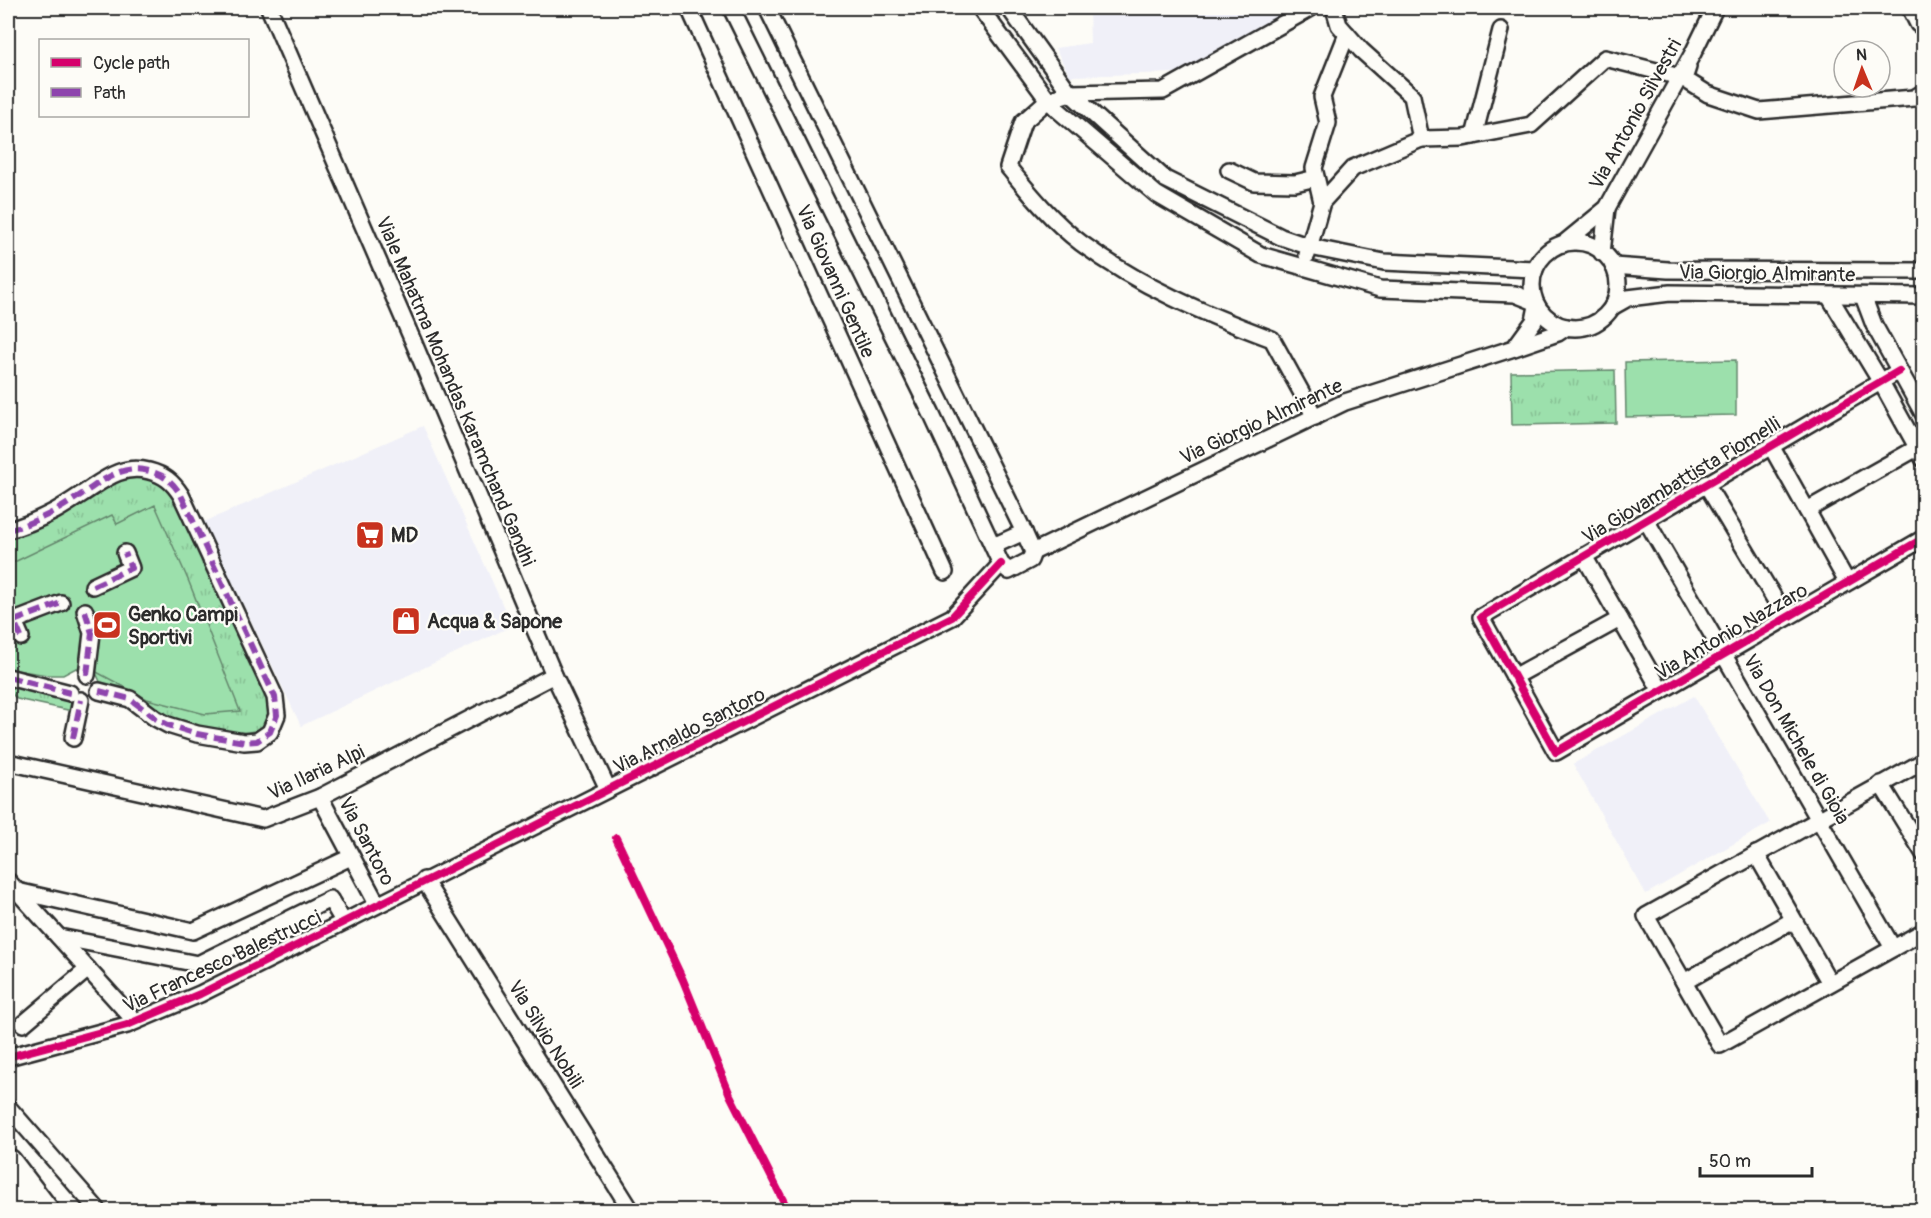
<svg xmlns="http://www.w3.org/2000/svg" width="1931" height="1218" font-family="Pangolin,sans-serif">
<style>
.built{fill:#f0f0f8}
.grass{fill:url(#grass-tufts);stroke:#64866c;stroke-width:1.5}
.pitch{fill:#9ce0ac;stroke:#64866c;stroke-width:1.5}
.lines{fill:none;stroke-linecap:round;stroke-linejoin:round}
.street-casing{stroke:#2b2b2b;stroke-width:20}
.highway-casing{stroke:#2b2b2b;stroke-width:32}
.street{stroke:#fdfcf7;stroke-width:15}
.highway{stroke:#fdfcf7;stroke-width:27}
.quiet{stroke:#8e44ad;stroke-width:6;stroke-dasharray:12 6;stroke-linecap:butt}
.cycleway-casing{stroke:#fdfcf7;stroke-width:11}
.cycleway{stroke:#d6006c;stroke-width:8}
.labels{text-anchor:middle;stroke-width:4.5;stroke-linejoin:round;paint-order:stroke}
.street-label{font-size:20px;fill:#2b2b2b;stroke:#fdfcf7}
.poi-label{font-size:20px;font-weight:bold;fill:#2b2b2b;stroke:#fdfcf7;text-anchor:start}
</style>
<defs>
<pattern id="grass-tufts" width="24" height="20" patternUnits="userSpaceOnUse" patternTransform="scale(1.5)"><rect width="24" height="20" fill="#9ce0ac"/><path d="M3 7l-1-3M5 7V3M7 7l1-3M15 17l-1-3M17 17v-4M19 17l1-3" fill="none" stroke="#87c094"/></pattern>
</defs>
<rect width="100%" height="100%" fill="#fdfcf7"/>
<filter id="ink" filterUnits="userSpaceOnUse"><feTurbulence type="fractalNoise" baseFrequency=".0167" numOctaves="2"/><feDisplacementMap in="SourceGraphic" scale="12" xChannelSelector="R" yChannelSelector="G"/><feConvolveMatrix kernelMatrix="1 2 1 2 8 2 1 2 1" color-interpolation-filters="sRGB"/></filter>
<g filter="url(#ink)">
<g class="built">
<polygon points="1089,8 1292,8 1178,73 1070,76 1055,48 1090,43"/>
<polygon points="423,426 512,626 301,726 204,522"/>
<polygon points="1694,696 1770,823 1646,894 1573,764"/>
</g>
<g class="grass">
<polygon points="1615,370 1616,423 1512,425 1511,372"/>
<path d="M130,472L170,484L271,699C274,740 240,734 211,730C195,727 178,725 162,718C138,705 132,688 102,686L97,675L8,615V534Z"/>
<polygon points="8,680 73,697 78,707 77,712 17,699 8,690"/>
</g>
<g class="pitch">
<polygon points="1736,360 1736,415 1626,417 1625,362"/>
<polygon points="155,505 189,582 240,711 205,714 147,699 91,669 76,668 63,675 48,675 8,669 8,565 112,515 117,524"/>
</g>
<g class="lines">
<g class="street-casing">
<g id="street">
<polyline points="269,8 413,341 554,675 608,789"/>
<polyline points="689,8 945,572"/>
<polyline points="731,8 931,413 1001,564 1009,571 1030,560 1033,552 1024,532 993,546"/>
<polyline points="767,8 1024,532"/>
<polyline points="980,8 1048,100 1058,110 1156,194 1261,255 1380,289 1515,294 1535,302"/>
<polyline points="1009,8 1070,93 1165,179 1281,237 1310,247 1384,262 1535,269"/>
<path d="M1311,8L1163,91L1070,93L1048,100L1023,122L1008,167C1030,194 1053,222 1081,243C1139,286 1205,314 1272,339L1315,417"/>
<polyline points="1334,8 1339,25 1361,50 1412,96 1421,139 1463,138 1531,125 1605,58 1680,77"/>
<polyline points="1910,8 1918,24 1924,28"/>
<polyline points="1688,67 1684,79 1708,94 1759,111 1914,98 1924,92"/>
<polyline points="1474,136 1501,30"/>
<polyline points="1229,170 1254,182 1295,183 1316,178"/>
<polyline points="1322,202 1314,168 1328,123 1322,97 1347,34"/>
<circle cx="1575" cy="285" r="43"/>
<polyline points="1563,244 1607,208 1693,53 1715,8"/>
<polyline points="1602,253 1607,208"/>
<polyline points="1307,255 1322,202 1353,168 1421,139"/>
<polyline points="1613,266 1668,270 1924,271"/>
<polyline points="1829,296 1881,382 1924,460"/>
<polyline points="1863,296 1874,325 1924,415"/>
<polyline points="1612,307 1628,298 1670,293 1924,296"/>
<polyline points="1515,347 1534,321 1537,306"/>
<polyline points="1899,371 1481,617 1556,752 1924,538"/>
<polyline points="1771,446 1847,582"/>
<polyline points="1706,484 1786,618"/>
<polyline points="1807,510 1917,448"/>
<polyline points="1646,520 1893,948"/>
<path d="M8,530C24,526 40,519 55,511C64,506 73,500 82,494C104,480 121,464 149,471C164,475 172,481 181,495L275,697L277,715L270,732L257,741L244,742L197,734L168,725L155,718L130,699L99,691"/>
<polyline points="1033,552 1345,402 1514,348 1558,333 1567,327"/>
<polyline points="1584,556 1661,691"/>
<polyline points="93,586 131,568 125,553"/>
<polyline points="85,611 92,633 87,675"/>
<polyline points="21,637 14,621 61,603"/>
<polyline points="8,677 70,693"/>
<polyline points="1514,677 1620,619"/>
<polyline points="73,738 81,700"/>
<polyline points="1924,761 1646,916 1720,1045 1924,931"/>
<polyline points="8,762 263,819 320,797 554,675"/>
<polyline points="1881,784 1924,854"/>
<polyline points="320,797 377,904"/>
<polyline points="1756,854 1830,983"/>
<polyline points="424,880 631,1210"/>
<polyline points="8,881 135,1021"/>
<polyline points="17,891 193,931 351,857"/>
<polyline points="59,937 198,964 330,899 343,921"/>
<polyline points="1684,982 1793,920"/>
<polyline points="23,1024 88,969"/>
<polyline points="8,1057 127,1025 200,994 282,953 952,617 1001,564"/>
<polyline points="8,1107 98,1210"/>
</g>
</g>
<g class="highway-casing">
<g id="highway">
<polyline points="8,1163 44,1210"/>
<polyline points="8,1199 17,1210"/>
</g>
</g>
<use href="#street" class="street"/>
<use href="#highway" class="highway"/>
<g class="quiet">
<path d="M8,530C24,526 40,519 55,511C64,506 73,500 82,494C104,480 121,464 149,471C164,475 172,481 181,495L275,697L277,715L270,732L257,741L244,742L197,734L168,725L155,718L130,699L99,691"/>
<polyline points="93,586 131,568 125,553"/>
<polyline points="85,611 92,633 87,675"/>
<polyline points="21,637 14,621 61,603"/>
<polyline points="8,677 70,693"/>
<polyline points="73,738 81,700"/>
</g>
<g class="cycleway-casing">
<g id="cycleway">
<polyline points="1899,371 1481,617 1556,752 1924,538"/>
<polyline points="616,838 683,980 730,1095 788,1210"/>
<polyline points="8,1057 127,1025 200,994 282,953 952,617 1001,564"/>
</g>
</g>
<use href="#cycleway" class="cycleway"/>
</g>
</g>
<defs>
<g id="supermarket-square" transform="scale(1.5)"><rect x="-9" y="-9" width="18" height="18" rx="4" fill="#c8321e" stroke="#fdfcf7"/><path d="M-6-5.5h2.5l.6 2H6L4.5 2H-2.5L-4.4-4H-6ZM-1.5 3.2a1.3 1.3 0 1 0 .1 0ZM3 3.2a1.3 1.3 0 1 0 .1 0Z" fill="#fff"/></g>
<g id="shop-square" transform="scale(1.5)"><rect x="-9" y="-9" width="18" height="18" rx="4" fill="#c8321e" stroke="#fdfcf7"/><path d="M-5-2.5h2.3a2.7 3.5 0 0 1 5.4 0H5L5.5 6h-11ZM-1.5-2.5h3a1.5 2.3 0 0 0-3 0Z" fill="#fff"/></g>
<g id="stadium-square" transform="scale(1.5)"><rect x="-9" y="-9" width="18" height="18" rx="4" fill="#c8321e" stroke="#fdfcf7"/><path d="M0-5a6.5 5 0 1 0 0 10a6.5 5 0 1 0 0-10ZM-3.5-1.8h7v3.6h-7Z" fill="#fff"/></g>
</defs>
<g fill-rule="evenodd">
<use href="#supermarket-square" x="370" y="535"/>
<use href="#shop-square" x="406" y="621"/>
<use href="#stadium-square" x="107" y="625"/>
</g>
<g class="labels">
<g class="street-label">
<text transform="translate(1635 114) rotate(-61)" y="7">Via Antonio Silvestri</text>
<text transform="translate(1767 273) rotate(1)" y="7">Via Giorgio Almirante</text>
<text transform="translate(836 281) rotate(66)" y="7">Via Giovanni Gentile</text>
<text transform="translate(456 391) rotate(67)" y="7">Viale Mahatma Mohandas Karamchand Gandhi</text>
<text transform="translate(1261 421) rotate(-25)" y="7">Via Giorgio Almirante</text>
<text transform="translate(1681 480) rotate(-31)" y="7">Via Giovambattista Piomelli</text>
<text transform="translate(1731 631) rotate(-30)" y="7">Via Antonio Nazzaro</text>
<text transform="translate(689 730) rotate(-27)" y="7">Via Arnaldo Santoro</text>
<text transform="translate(1797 739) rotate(60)" y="7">Via Don Michele di Gioia</text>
<text transform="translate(316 772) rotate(-25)" y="7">Via Ilaria Alpi</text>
<text transform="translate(367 841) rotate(62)" y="7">Via Santoro</text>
<text transform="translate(222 961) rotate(-25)" y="7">Via Francesco Balestrucci</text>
<text transform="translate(546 1034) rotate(58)" y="7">Via Silvio Nobili</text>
</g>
<g class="poi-label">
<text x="391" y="542">MD</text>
<text x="128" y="621">Genko Campi<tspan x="128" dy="23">Sportivi</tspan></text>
<text x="427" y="628">Acqua &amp; Sapone</text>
</g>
</g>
<rect width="1931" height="1218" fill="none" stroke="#fdfcf7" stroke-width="30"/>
<rect x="15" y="15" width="1901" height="1188" fill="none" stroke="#2b2b2b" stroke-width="2" filter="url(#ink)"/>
<rect x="39" y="39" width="210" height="78" fill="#fdfcf7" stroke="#a9a8a5" stroke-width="1.5"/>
<rect x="51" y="58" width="30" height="9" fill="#d6006c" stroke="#a9a8a5" stroke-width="1.5"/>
<text x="93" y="69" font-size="18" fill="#2b2b2b">Cycle path</text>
<rect x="51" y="88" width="30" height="9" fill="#8e44ad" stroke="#a9a8a5" stroke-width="1.5"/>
<text x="93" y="99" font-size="18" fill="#2b2b2b">Path</text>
<g transform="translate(1862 69) rotate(358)"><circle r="28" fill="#fdfcf7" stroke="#a9a8a5" stroke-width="1.5"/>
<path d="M0-4.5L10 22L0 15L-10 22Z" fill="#c8321e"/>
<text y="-9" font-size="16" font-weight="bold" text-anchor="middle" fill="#2b2b2b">N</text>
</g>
<path d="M1700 1167v9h112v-9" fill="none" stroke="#2b2b2b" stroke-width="3"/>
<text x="1709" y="1167" font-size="18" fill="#2b2b2b" stroke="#fdfcf7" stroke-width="4.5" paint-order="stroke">50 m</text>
</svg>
